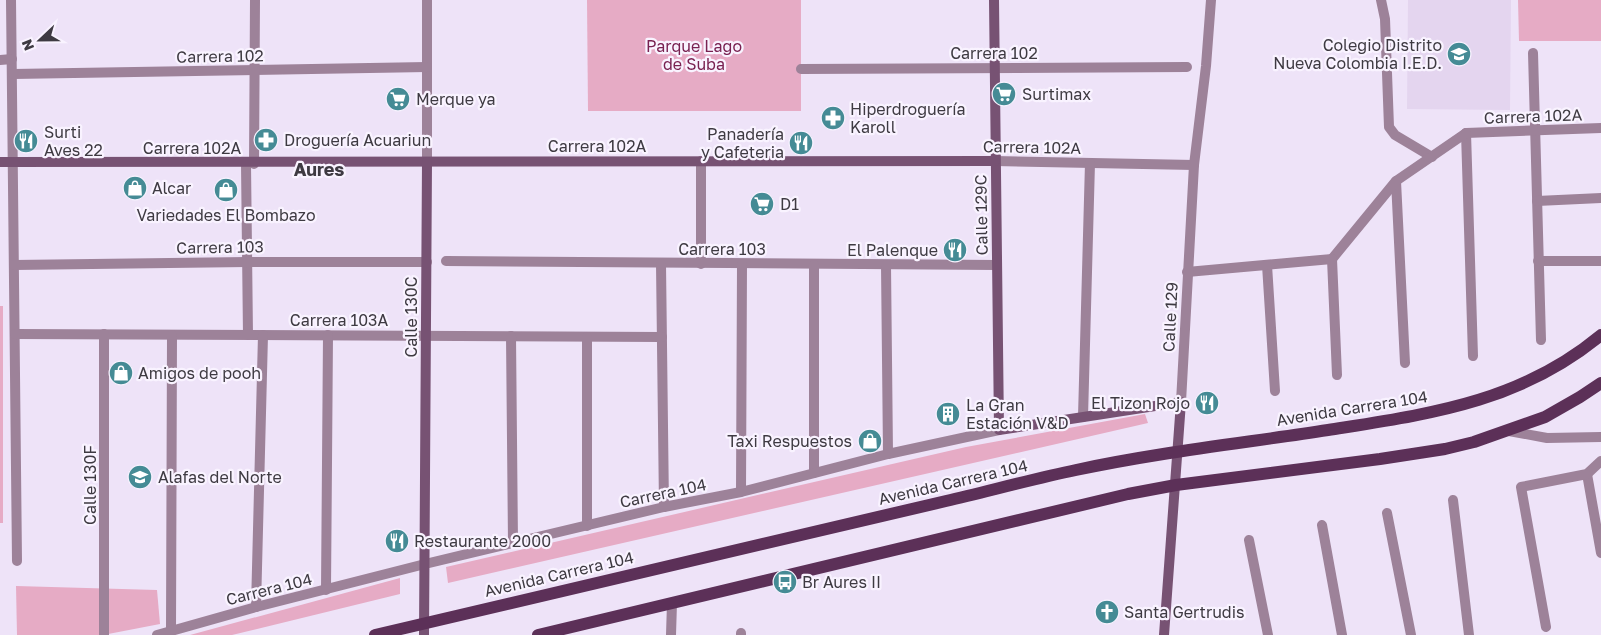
<svg xmlns="http://www.w3.org/2000/svg" width="1601" height="635" font-family="'Golos Text',sans-serif">
<style>
.built{fill:#e4d5ef}
.green{fill:#e6abc5}
.lines{fill:none;stroke-linecap:round;stroke-linejoin:round}
.street{stroke:#9d8299;stroke-width:10}
.secondary{stroke:#775273;stroke-width:10}
.primary{stroke:#5c3058;stroke-width:12}
.labels{text-anchor:middle;stroke-width:4.5;stroke-linejoin:round;paint-order:stroke}
.poi-label{font-size:16px;fill:#3e3a42;stroke:#f9f3ff;text-anchor:start}
.park-label{font-size:16px;fill:#792151;stroke:#f9f3ff}
.street-label{font-size:16px;fill:#3e3a42;stroke:#f9f3ff}
.neighbourhood-label{font-size:18px;font-weight:bold;fill:#3e3a42;stroke:#f9f3ff}
</style>
<rect width="100%" height="100%" fill="#eee3f8"/>
<polygon class="built" points="1408,0 1511,0 1510,110 1407,109"/>
<g class="green">
<polygon points="587,0 801,0 801,111 588,111"/>
<polygon points="1518,0 1601,0 1601,41 1519,41"/>
<rect x="0" y="306" width="3" height="217"/>
<polygon points="1145,414 1148,423 448,583 446,567 966,447"/>
<polygon points="400,578 400,594 232,635 190,635"/>
<polygon points="16,586 157,590 160,624 103,635 17,635"/>
</g>
<g class="lines">
<g class="street">
<polyline points="11,0 17,561"/>
<polyline points="427,0 427,162"/>
<polyline points="1381,0 1385,19 1389,127 1395,135 1432,157"/>
<polyline points="1533,53 1541,340"/>
<polyline points="0,60 12,59"/>
<polyline points="801,69 1187,67"/>
<polyline points="13,74 427,67"/>
<polyline points="1466,133 1473,356"/>
<polyline points="1466,133 1601,128"/>
<polyline points="701,161 701,264"/>
<polyline points="995,161 1194,165"/>
<polyline points="246,164 248,335"/>
<polyline points="254,164 255,0"/>
<polyline points="1396,181 1405,363"/>
<polyline points="1537,201 1601,198"/>
<polyline points="1332,259 1396,181 1466,133"/>
<polyline points="1332,259 1337,375"/>
<polyline points="446,261 997,265"/>
<polyline points="1538,261 1601,261"/>
<polyline points="661,264 664,507"/>
<polyline points="14,265 247,262 427,262"/>
<polyline points="886,265 888,454"/>
<polyline points="1267,265 1275,391"/>
<polyline points="1187,272 1332,259"/>
<polyline points="15,334 662,337"/>
<polyline points="511,336 513,543"/>
<polyline points="1181,402 1194,165 1206,66 1211,0"/>
<polyline points="1083,417 1090,163"/>
<polyline points="1509,431 1547,438 1601,437"/>
<polyline points="814,473 814,265"/>
<polyline points="1587,474 1601,553"/>
<polyline points="741,492 742,264"/>
<polyline points="1453,500 1469,635"/>
<polyline points="1387,513 1411,635"/>
<polyline points="1322,525 1342,635"/>
<polyline points="587,526 587,337"/>
<polyline points="1249,540 1268,635"/>
<polyline points="326,590 328,335"/>
<polyline points="256,607 263,335"/>
<polyline points="1546,627 1521,487 1587,474 1601,461"/>
<polyline points="171,631 172,335"/>
<polyline points="741,633 741,635"/>
<polyline points="104,635 104,334"/>
<polyline points="157,635 256,607 425,564 664,507 741,492 888,454 999,430"/>
<polyline points="671,635 672,603"/>
</g>
<g class="secondary">
<polyline points="994,0 999,430 1181,402 1164,635"/>
<path d="M0,162C332,164 664,161 995,161"/>
<polyline points="424,635 427,162"/>
</g>
<g class="primary">
<path d="M375,635C565,590 755,544 946,501C989,491 1033,479 1076,470C1160,452 1244,443 1328,430C1429,414 1519,403 1601,335"/>
<polyline points="538,635 1128,494 1176,485 1380,459 1445,449 1474,442 1545,417 1580,397 1601,383"/>
</g>
</g>
<defs>
<g id="school-disc" transform="scale(1.25)"><circle r="9.5" fill="#458b95" stroke="#f9f3ff"/><path d="M0-5L7-2L0 1L-7-2ZM-4 1L0 2.5L4 1V4Q0 6-4 4Z" fill="#fff"/></g>
<g id="supermarket-disc" transform="scale(1.25)"><circle r="9.5" fill="#458b95" stroke="#f9f3ff"/><path d="M-6-5.5h2.5l.6 2H6L4.5 2H-2.5L-4.4-4H-6ZM-1.5 3.2a1.3 1.3 0 1 0 .1 0ZM3 3.2a1.3 1.3 0 1 0 .1 0Z" fill="#fff"/></g>
<g id="pharmacy-disc" transform="scale(1.25)"><circle r="9.5" fill="#458b95" stroke="#f9f3ff"/><path d="M-2-6h4v4h4v4h-4v4h-4v-4h-4v-4h4Z" fill="#fff"/></g>
<g id="restaurant-disc" transform="scale(1.25)"><circle r="9.5" fill="#458b95" stroke="#f9f3ff"/><path d="M-5-6h1v4h1v-4h1v4h1v-4h1v5L-1.5 .5V6h-2V.5L-5-1ZM5-6V6H3V1.5H1.5Q1.5-4 5-6Z" fill="#fff"/></g>
<g id="shop-disc" transform="scale(1.25)"><circle r="9.5" fill="#458b95" stroke="#f9f3ff"/><path d="M-5-2.5h2.3a2.7 3.5 0 0 1 5.4 0H5L5.5 6h-11ZM-1.5-2.5h3a1.5 2.3 0 0 0-3 0Z" fill="#fff"/></g>
<g id="building-disc" transform="scale(1.25)"><circle r="9.5" fill="#458b95" stroke="#f9f3ff"/><path d="M-4-6H4V6H1V3H-1V6H-4ZM-2.5-4.3h1.7v1.8h-1.7ZM.8-4.3h1.7v1.8H.8ZM-2.5-1h1.7V.8h-1.7ZM.8-1h1.7V.8H.8Z" fill="#fff"/></g>
<g id="bus-disc" transform="scale(1.25)"><circle r="9.5" fill="#458b95" stroke="#f9f3ff"/><path d="M-5-6H5V4H4V6H2V4H-2V6H-4V4H-5ZM-3.5-4V0h7V-4ZM-3.5 1.2v1.5H-2V1.2ZM2 1.2v1.5H3.5V1.2Z" fill="#fff"/></g>
<g id="church-disc" transform="scale(1.25)"><circle r="9.5" fill="#458b95" stroke="#f9f3ff"/><path d="M-1.2-6h2.4v3.5h3.3v2.4h-3.3V6h-2.4V-.1h-3.3v-2.4h3.3Z" fill="#fff"/></g>
</defs>
<g fill-rule="evenodd">
<use href="#school-disc" x="1459" y="54"/>
<use href="#supermarket-disc" x="1004" y="94"/>
<use href="#supermarket-disc" x="398" y="99"/>
<use href="#pharmacy-disc" x="833" y="118"/>
<use href="#pharmacy-disc" x="266" y="140"/>
<use href="#restaurant-disc" x="26" y="141"/>
<use href="#restaurant-disc" x="801" y="143"/>
<use href="#shop-disc" x="135" y="188"/>
<use href="#shop-disc" x="226" y="190"/>
<use href="#supermarket-disc" x="762" y="204"/>
<use href="#restaurant-disc" x="955" y="250"/>
<use href="#shop-disc" x="121" y="373"/>
<use href="#restaurant-disc" x="1207" y="403"/>
<use href="#building-disc" x="948" y="414"/>
<use href="#shop-disc" x="870" y="441"/>
<use href="#school-disc" x="140" y="477"/>
<use href="#restaurant-disc" x="397" y="541"/>
<use href="#bus-disc" x="785" y="582"/>
<use href="#church-disc" x="1107" y="612"/>
</g>
<g class="labels">
<g class="poi-label">
<text x="1442" y="51" text-anchor="end">Colegio Distrito<tspan x="1442" dy="18">Nueva Colombia I.E.D.</tspan></text>
<text x="1022" y="100">Surtimax</text>
<text x="416" y="105">Merque ya</text>
<text x="850" y="115">Hiperdroguería<tspan x="850" dy="18">Karoll</tspan></text>
<text x="44" y="138">Surti<tspan x="44" dy="18">Aves 22</tspan></text>
<text x="784" y="140" text-anchor="end">Panadería<tspan x="784" dy="18">y Cafeteria</tspan></text>
<text x="284" y="146">Droguería Acuariun</text>
<text x="152" y="194">Alcar</text>
<text x="780" y="210">D1</text>
<text x="226" y="221" text-anchor="middle">Variedades El Bombazo</text>
<text x="938" y="256" text-anchor="end">El Palenque</text>
<text x="138" y="379">Amigos de pooh</text>
<text x="1190" y="409" text-anchor="end">El Tizon Rojo</text>
<text x="966" y="411">La Gran<tspan x="966" dy="18">Estación V&amp;D</tspan></text>
<text x="852" y="447" text-anchor="end">Taxi Respuestos</text>
<text x="158" y="483">Alafas del Norte</text>
<text x="414" y="547">Restaurante 2000</text>
<text x="802" y="588">Br Aures II</text>
<text x="1124" y="618">Santa Gertrudis</text>
</g>
<g class="park-label">
<text x="694" y="52">Parque Lago<tspan x="694" dy="18">de Suba</tspan></text>
</g>
<g class="street-label">
<text x="994" y="59">Carrera 102</text>
<text transform="translate(220 56) rotate(-1)" y="6">Carrera 102</text>
<text transform="translate(1533 116) rotate(-2)" y="6">Carrera 102A</text>
<text x="597" y="152">Carrera 102A</text>
<text transform="translate(1032 147) rotate(1)" y="6">Carrera 102A</text>
<text x="192" y="154">Carrera 102A</text>
<text transform="translate(981 215) rotate(-91)" y="6">Calle 129C</text>
<text transform="translate(220 247) rotate(-1)" y="6">Carrera 103</text>
<text x="722" y="255">Carrera 103</text>
<text transform="translate(411 317) rotate(-90)" y="6">Calle 130C</text>
<text transform="translate(1170 317) rotate(-87)" y="6">Calle 129</text>
<text x="339" y="326">Carrera 103A</text>
<text transform="translate(1352 408) rotate(-9)" y="6">Avenida Carrera 104</text>
<text transform="translate(953 482) rotate(-13)" y="6">Avenida Carrera 104</text>
<text transform="translate(90 485) rotate(-90)" y="6">Calle 130F</text>
<text transform="translate(663 493) rotate(-12)" y="6">Carrera 104</text>
<text transform="translate(559 574) rotate(-13)" y="6">Avenida Carrera 104</text>
<text transform="translate(269 589) rotate(-14)" y="6">Carrera 104</text>
</g>
<g class="neighbourhood-label">
<text x="319" y="176">Aures</text>
</g>
</g>
<g transform="translate(40 40) rotate(248)" stroke="#f9f3ff" stroke-width="4" paint-order="stroke">
<path d="M0-4L9 19L0 12L-9 19Z" fill="#3e3a42"/>
<text y="-8" font-size="14" font-weight="bold" text-anchor="middle" fill="#3e3a42">N</text>
</g>
</svg>
